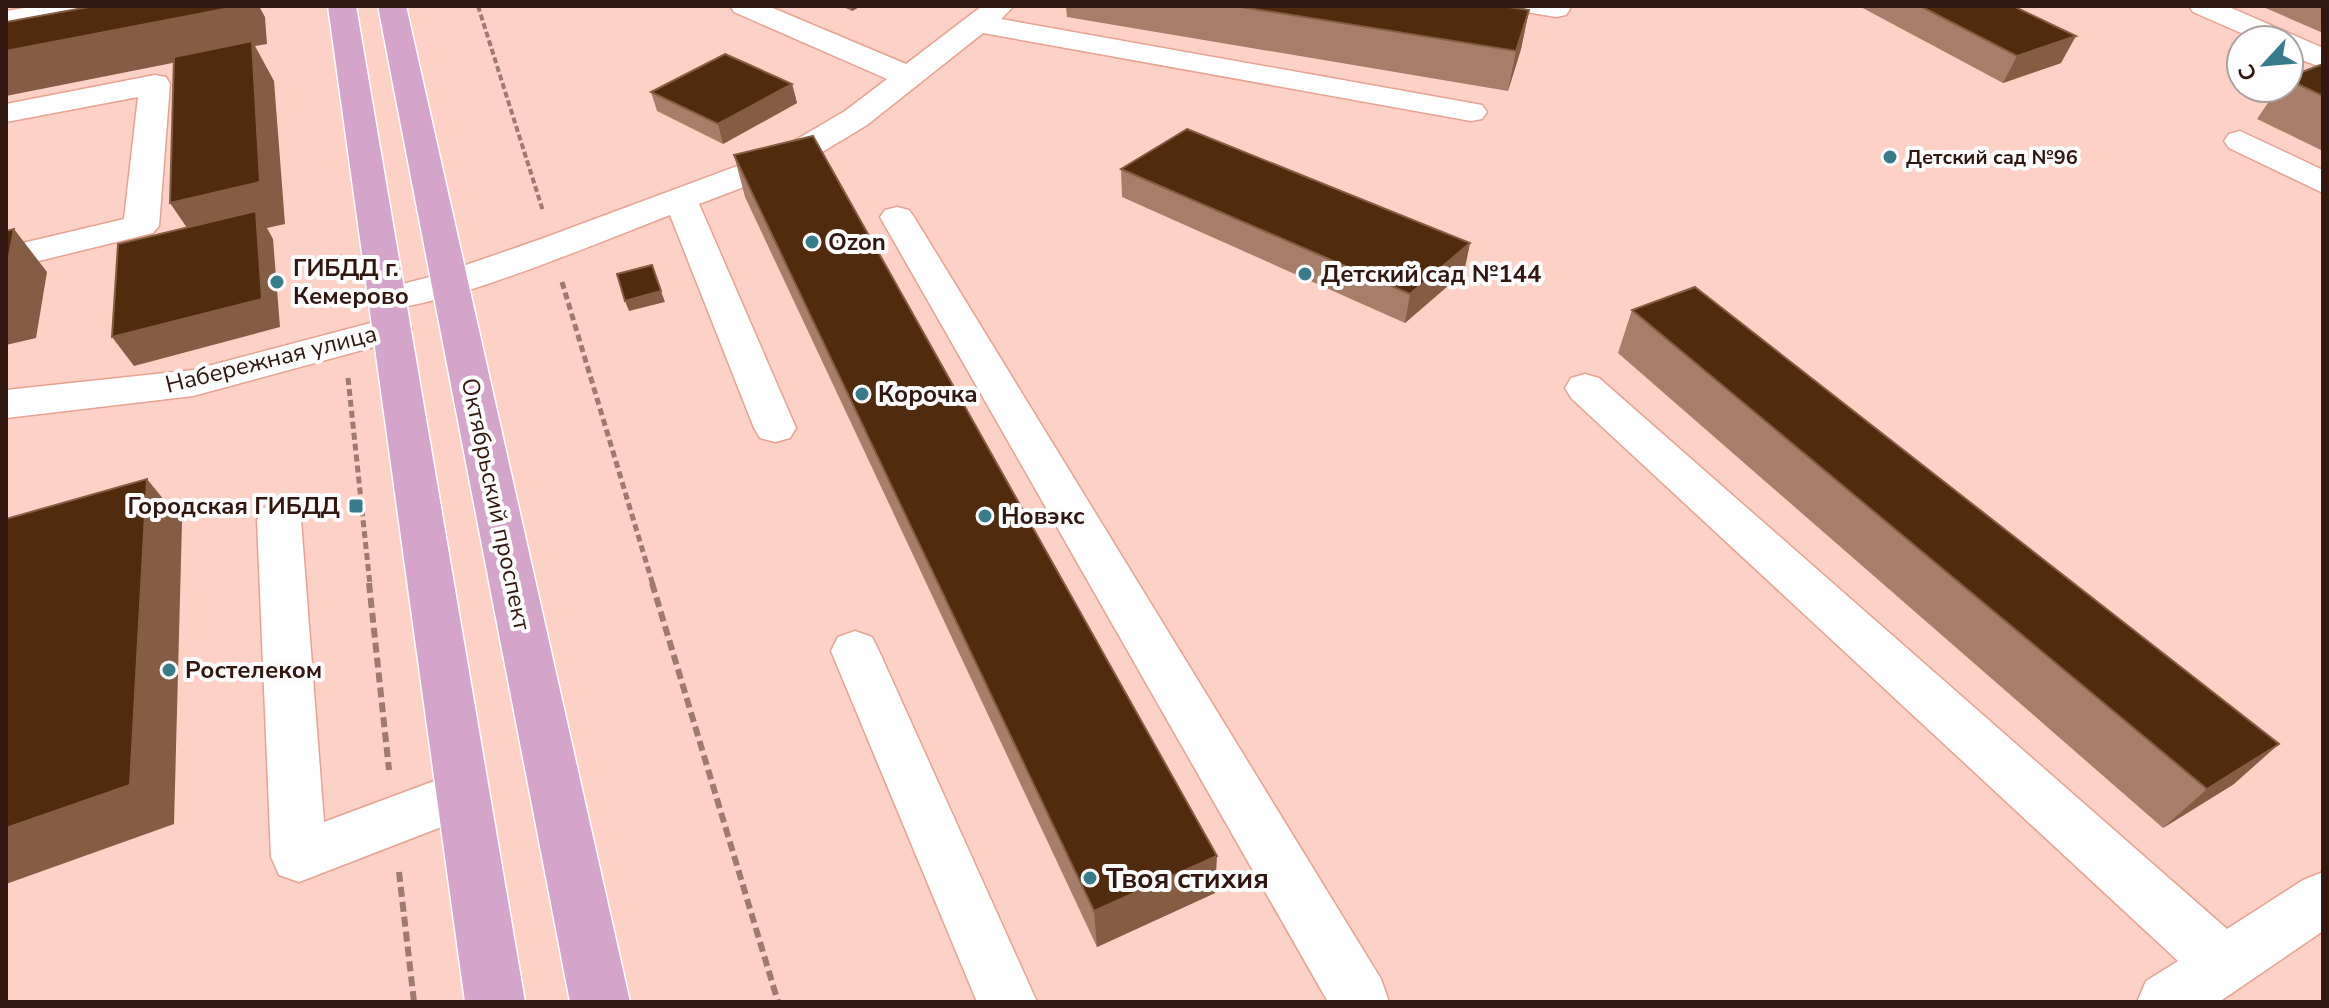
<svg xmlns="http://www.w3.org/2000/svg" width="2329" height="1008" font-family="'Nunito Sans',sans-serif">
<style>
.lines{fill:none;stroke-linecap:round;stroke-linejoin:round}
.minor-casing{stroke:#e7a290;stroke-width:3}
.major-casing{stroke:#fff;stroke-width:3}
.path-far2{stroke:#9e7a70;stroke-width:4;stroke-dasharray:6 3;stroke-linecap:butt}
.path-far1{stroke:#9e7a70;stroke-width:5;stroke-dasharray:7 4;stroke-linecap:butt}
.path{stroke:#9e7a70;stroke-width:6;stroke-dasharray:10 5;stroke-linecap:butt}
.minor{fill:#fff;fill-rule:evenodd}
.major{fill:#d4a4ca;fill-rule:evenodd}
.wall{fill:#a77e69}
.shaded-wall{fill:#855d44}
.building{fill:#512b0d;stroke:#855d44;stroke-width:2}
.poi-dot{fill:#387c8c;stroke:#fdfdfd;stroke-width:3}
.labels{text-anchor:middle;stroke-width:8;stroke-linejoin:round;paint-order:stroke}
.far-poi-label{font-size:20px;font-weight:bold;fill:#311710;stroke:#fdfdfd;text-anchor:start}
.poi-label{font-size:24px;font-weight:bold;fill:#311710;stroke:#fdfdfd;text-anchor:start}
.street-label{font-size:24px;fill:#311710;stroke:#fdfdfd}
.near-poi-label{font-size:28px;font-weight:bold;fill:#311710;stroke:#fdfdfd;text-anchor:start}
</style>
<rect width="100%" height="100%" fill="#fdd1c5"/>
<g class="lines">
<g class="minor-casing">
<g id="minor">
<polygon points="36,6 98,6 94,12 84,14 6,29 6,11"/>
<path d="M730,6H768L906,64L982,6H1014L1001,19L1471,103L1482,105L1487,112L1482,119L1471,121L983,33L867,125L799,166L699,204L796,428L790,438L775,442L760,438L754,428L670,215C617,235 419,319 376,307L370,299L376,291L437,275L541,239L775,152L845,111L887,79L734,12Z"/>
<polygon points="1522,6 1568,6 1570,9 1566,15 1556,17 1526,12"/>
<polygon points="2189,6 2227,6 2323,48 2323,68 2289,55 2289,40 2257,40 2193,12"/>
<polygon points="155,75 166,77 170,84 159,226 153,233 6,269 6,247 124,219 138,97 6,122 6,104"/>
<polygon points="2240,131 2323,170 2323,193 2229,148 2224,141 2229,134"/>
<polygon points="897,207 909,210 914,217 1381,979 1389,1002 1328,1002 880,217 885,210"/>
<polygon points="393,317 407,320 412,329 407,338 193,396 6,418 6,390 193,370"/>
<polygon points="1585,374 1599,378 2227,929 2303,880 2323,872 2323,931 2219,1002 2137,1002 2146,981 2178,961 1571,398 1565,388 1571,378"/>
<polygon points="279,504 295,508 301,520 324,822 461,771 480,778 488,795 480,812 299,882 279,875 271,857 257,520 263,508"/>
<polygon points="855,631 872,637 879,651 1037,1002 977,1002 831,651 838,637"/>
</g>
</g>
<g class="major-casing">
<g id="major">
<polygon points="328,6 356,6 525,1002 465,1002"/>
<polygon points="378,6 406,6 630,1002 570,1002"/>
</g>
</g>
<polyline class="path-far2" points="478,6 543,211"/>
<g class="path-far1">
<polyline points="562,282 653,585"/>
<polyline points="348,378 370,585"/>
</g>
<g class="path">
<polyline points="369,583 389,770"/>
<polyline points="652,583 778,1002"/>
<polyline points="399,872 414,1002"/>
</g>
<use href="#minor" class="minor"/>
<use href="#major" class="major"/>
</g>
<g class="wall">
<polygon points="841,6 861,6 852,11"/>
<polygon points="1066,6 1502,6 1529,10 1521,49 1508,91 1067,17"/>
<polygon points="1859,6 2013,6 2061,63 2003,83"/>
<polygon points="2261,6 2323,6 2323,33"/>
<polygon points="2323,64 2323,151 2257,119 2278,88 2289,88 2289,77"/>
<polygon points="792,84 797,103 723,144 657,111 651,92"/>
<polygon points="734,155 1215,893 1097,947 745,197"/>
<polygon points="1121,169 1470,243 1464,272 1405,323 1122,197"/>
<polygon points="1632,310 2234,784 2163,828 1618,353"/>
</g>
<g class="shaded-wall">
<polygon points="240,6 259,6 265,17 267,44 255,46 274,81 285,224 267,228 273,239 280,327 134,366 112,337 198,244 170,203 253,47 6,96 6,51"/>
<polygon points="851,6 861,6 852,11"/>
<polygon points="1529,10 1521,49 1508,91 1516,51"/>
<polygon points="2076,36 2061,63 2003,83 2017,56"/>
<polygon points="792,84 797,103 723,144 718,124"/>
<polygon points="14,229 47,272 36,338 6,345 6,272"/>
<polygon points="1470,243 1464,272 1405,323 1410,294"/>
<polygon points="661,291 665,302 629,311 625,301"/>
<polygon points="147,479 182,522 174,824 6,884 6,828"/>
<polygon points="2279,744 2234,784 2163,828 2207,789"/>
<polygon points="1217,856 1215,893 1097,947 1094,911"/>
</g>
<g class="building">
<polygon points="94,6 240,6 6,51 6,22"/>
<polygon points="1235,6 1502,6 1529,10 1516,51"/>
<polygon points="1920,6 2013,6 2076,36 2017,56"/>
<polygon points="252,41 260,182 170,203 174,57"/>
<polygon points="725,54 792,84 718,124 651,92"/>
<polygon points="2323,64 2323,96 2289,80 2289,77"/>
<polygon points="1187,129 1470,243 1410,294 1121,169"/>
<polygon points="813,136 1217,856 1094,911 734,155"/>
<polygon points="256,211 262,299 112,337 118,244"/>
<polygon points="14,229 6,272 6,231"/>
<polygon points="652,265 661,291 625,301 617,274"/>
<polygon points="1695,287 2279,744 2207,789 1632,310"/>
<polygon points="147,479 130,785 6,828 6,519"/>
</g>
<g class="poi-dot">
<circle cx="1890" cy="157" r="8"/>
<circle cx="812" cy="242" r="8"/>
<circle cx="1305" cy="274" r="8"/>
<circle cx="277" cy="282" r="8"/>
<circle cx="862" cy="394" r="8"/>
<rect x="348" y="498" width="16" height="16" rx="4"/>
<circle cx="985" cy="516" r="8"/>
<circle cx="169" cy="670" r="8"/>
<circle cx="1090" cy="878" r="8"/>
</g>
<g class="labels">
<g class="far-poi-label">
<text x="1906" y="164">Детский сад №96</text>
</g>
<g class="poi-label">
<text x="828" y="250">Ozon</text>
<text x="293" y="276">ГИБДД г.<tspan x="293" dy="28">Кемерово</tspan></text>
<text x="1321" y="282">Детский сад №144</text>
<text x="878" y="402">Корочка</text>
<text x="340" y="514" text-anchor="end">Городская ГИБДД</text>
<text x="1001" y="524">Новэкс</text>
<text x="185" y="678">Ростелеком</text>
</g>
<g class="street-label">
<text transform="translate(271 359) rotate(-14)" y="8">Набережная улица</text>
<text transform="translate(496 504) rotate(78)" y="8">Октябрьский проспект</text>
</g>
<g class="near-poi-label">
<text x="1106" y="888">Твоя стихия</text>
</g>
</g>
<rect width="2329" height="1008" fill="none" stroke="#311710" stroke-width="16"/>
<g transform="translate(2265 64) rotate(244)"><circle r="38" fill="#fdfdfd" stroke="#aba19e" stroke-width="2"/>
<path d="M0-6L14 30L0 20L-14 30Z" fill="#387c8c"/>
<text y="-12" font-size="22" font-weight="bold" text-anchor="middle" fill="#311710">С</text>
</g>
</svg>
